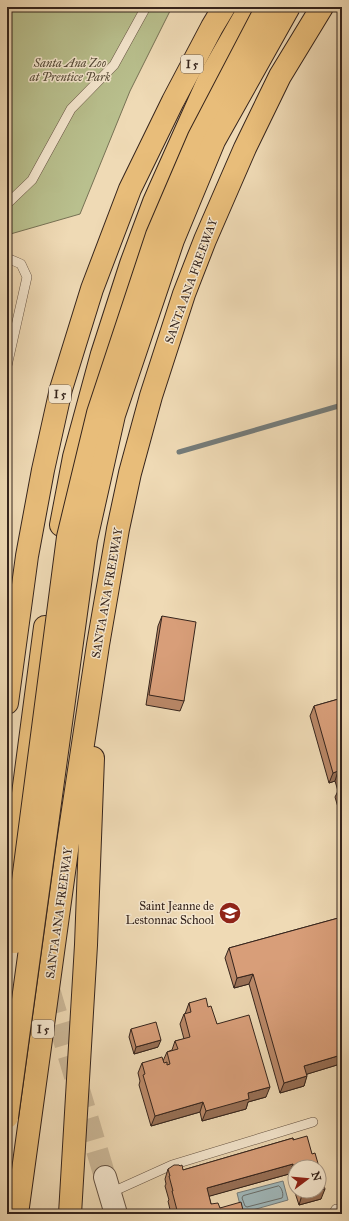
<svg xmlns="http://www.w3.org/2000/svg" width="349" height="1221" font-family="'IM FELL Great Primer',serif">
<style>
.green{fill:#b9c08e;stroke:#777255}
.water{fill:#a0b7b9;stroke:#757c7a}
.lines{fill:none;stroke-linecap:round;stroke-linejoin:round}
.shore{stroke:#6a6e6a;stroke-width:1}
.stream{stroke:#757c7a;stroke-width:5}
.tertiary-tunnel{stroke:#cab696;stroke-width:22;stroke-dasharray:22 11;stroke-linecap:butt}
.service-casing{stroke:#645242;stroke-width:10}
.tertiary-casing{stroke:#645242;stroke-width:24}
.motorway-casing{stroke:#35241c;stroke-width:24}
.service{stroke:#f5e7cf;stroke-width:9}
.tertiary{stroke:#f5e7cf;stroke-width:22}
.motorway{stroke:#e8bd7a;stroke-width:22}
.motorway-bridge-casing{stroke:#35241c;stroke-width:24;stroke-linecap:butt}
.motorway-bridge{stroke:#e8bd7a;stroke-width:22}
.wall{fill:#ba8868;stroke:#35241c}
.shaded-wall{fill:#976f55;stroke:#35241c}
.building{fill:#d89e79;stroke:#35241c}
.labels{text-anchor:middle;stroke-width:3;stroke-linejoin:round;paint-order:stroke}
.shield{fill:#f5e7cf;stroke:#6f5e52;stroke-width:1}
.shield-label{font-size:11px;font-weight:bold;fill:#35241c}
.park-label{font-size:12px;font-style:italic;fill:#564b38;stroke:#f5e7cf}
.street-label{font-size:12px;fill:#35241c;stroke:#f5e7cf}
.poi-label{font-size:12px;fill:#35241c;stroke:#f5e7cf;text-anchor:end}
</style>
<rect width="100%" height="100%" fill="#efdab5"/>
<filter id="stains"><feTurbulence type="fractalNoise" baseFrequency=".005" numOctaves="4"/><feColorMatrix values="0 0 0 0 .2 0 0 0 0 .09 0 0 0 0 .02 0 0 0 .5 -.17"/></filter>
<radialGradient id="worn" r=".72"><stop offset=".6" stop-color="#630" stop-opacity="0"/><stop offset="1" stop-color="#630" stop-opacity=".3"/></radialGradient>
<polygon class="green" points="7,7 172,7 130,91 80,214 7,235"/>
<polygon class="water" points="283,1181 288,1200 242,1213 237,1193"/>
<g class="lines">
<path class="shore" d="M279,1186C282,1188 284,1195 282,1198L247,1207L245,1206L242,1198L243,1196Z"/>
<polyline class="stream" points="179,452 342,405"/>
<polyline class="tertiary-tunnel" points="31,929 105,1177"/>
<g class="service-casing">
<g id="service">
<polyline points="7,204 32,180 71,109 114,65 146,7"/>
<polyline points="7,258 21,264 27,277 7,366"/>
<polyline points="110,1193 172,1165 313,1122"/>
<polyline points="333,1214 336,1209"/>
</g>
</g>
<g class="tertiary-casing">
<polyline id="tertiary" points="105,1177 116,1214"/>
</g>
<g class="motorway-casing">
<g id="motorway">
<polyline points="61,525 74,457 102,354 131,264 154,202 210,77 250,7"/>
<polyline points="7,703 27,556 43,470 61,389 92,289 130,189 173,101 212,27 224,7"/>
<polyline points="7,915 45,627"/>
<polyline points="17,1214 68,843 98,645 118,529 130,473 151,396 184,294 205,240 245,148 280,76 322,7"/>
<polyline points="70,1214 86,945 93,758"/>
</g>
</g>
<use href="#service" class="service"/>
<use href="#tertiary" class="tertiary"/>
<use href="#motorway" class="motorway"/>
<g class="motorway-bridge-casing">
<g id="motorway-bridge">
<polyline points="15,942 68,537 98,413 157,235 199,137 267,7"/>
<polyline points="7,1117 86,540 114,415 173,240 214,141 289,7"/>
</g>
</g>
<use href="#motorway-bridge" class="motorway-bridge"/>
</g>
<g class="wall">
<polygon points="162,616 184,701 180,711 146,705 158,626"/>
<polygon points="342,698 342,821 335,797 338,791 335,781 329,783 310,716 314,706"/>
<polygon points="342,917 342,1066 337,1065 307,1074 304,1086 280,1093 249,984 234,988 225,958 229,948"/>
<polygon points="189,1003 208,1007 217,1024 266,1097 248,1102 246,1109 202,1121 200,1112 151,1126 139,1085 140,1081 138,1073 142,1063 163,1061 167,1052 172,1050 175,1041 184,1039 180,1024 184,1014 185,1014"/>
<polygon points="131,1029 158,1047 134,1054 129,1037"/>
<polygon points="293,1138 295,1167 295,1191 319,1191 321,1199 299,1205 289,1174 209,1196 211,1204 220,1208 244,1214 171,1214 168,1201 169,1200 165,1186 166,1184 165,1179 168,1169 180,1166 183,1170"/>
</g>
<g class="shaded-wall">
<polygon points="338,771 335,781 329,783 333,773"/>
<polygon points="253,974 249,984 234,988 237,978"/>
<polygon points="161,1040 158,1047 134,1054 136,1047"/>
<polygon points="341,1055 337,1065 301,1076 304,1066"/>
<polygon points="307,1076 304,1086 280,1093 284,1083"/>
<polygon points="270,1087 266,1097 248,1102 246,1109 202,1121 206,1111 248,1093"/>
<polygon points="203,1102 200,1112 151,1126 155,1116"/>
<polygon points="293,1164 289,1174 203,1198 207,1188"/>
<polygon points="325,1189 321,1199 299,1205 302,1195"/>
</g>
<g class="building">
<polygon points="162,616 196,622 184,701 149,695"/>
<polygon points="342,698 342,784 338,771 333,773 314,706"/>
<polygon points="342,786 342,798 339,787"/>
<polygon points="342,917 342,1055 341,1055 304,1066 307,1076 284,1083 253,974 237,978 229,948"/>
<polygon points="206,998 208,1007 211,1006 217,1024 249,1015 270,1087 248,1093 249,1099 206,1111 203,1102 155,1116 143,1075 145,1074 142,1063 162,1057 164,1063 167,1062 167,1065 170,1064 167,1052 178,1049 175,1041 190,1037 184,1014 191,1012 189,1003"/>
<polygon points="156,1022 161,1040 136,1047 131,1029"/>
<polygon points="307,1136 312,1154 315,1153 319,1167 295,1167 295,1171 293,1164 207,1188 211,1204 218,1203 220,1208 241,1202 244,1214 178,1214 172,1191 173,1191 169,1176 170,1176 168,1169 174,1165 179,1165 180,1166 182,1165 183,1170 293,1138 293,1140"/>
<polygon points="319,1168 325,1189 319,1191"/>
<polygon points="301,1191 318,1191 302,1195"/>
</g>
<defs>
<g id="school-disc" transform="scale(1.15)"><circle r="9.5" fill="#8f2418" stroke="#f5e7cf"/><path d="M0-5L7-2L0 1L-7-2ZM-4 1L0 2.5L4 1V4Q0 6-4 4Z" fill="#fff"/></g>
</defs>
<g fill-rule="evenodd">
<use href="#school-disc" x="230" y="913"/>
</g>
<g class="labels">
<g class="shield">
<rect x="181" y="55" width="22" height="18" rx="3"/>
<rect x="49" y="385" width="22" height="18" rx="3"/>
<rect x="32" y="1020" width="22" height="18" rx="3"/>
</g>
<g class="shield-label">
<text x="192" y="68">I 5</text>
<text x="60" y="398">I 5</text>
<text x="43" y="1033">I 5</text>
</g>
<g class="park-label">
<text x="70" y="67">Santa Ana Zoo<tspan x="70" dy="14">at Prentice Park</tspan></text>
</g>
<g class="street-label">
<text transform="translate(191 281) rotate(-70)" y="4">SANTA ANA FREEWAY</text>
<text transform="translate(107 593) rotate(-80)" y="4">SANTA ANA FREEWAY</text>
<text transform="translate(59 913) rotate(-82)" y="4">SANTA ANA FREEWAY</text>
</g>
<g class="poi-label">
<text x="214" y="910">Saint Jeanne de<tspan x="214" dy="14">Lestonnac School</tspan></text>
</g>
</g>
<rect width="349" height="1221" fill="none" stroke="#efdab5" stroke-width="24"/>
<rect x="8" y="8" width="333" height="1205" fill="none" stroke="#35241c" stroke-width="2"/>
<rect x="12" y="12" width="325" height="1197" fill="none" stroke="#35241c"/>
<g transform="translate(307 1179) rotate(74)"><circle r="19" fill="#f5e7cf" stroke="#a89987"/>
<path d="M0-3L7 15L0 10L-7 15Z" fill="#8f2418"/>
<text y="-6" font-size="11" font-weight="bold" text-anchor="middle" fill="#35241c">N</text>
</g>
<rect width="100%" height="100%" filter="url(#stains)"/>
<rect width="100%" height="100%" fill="url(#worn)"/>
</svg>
